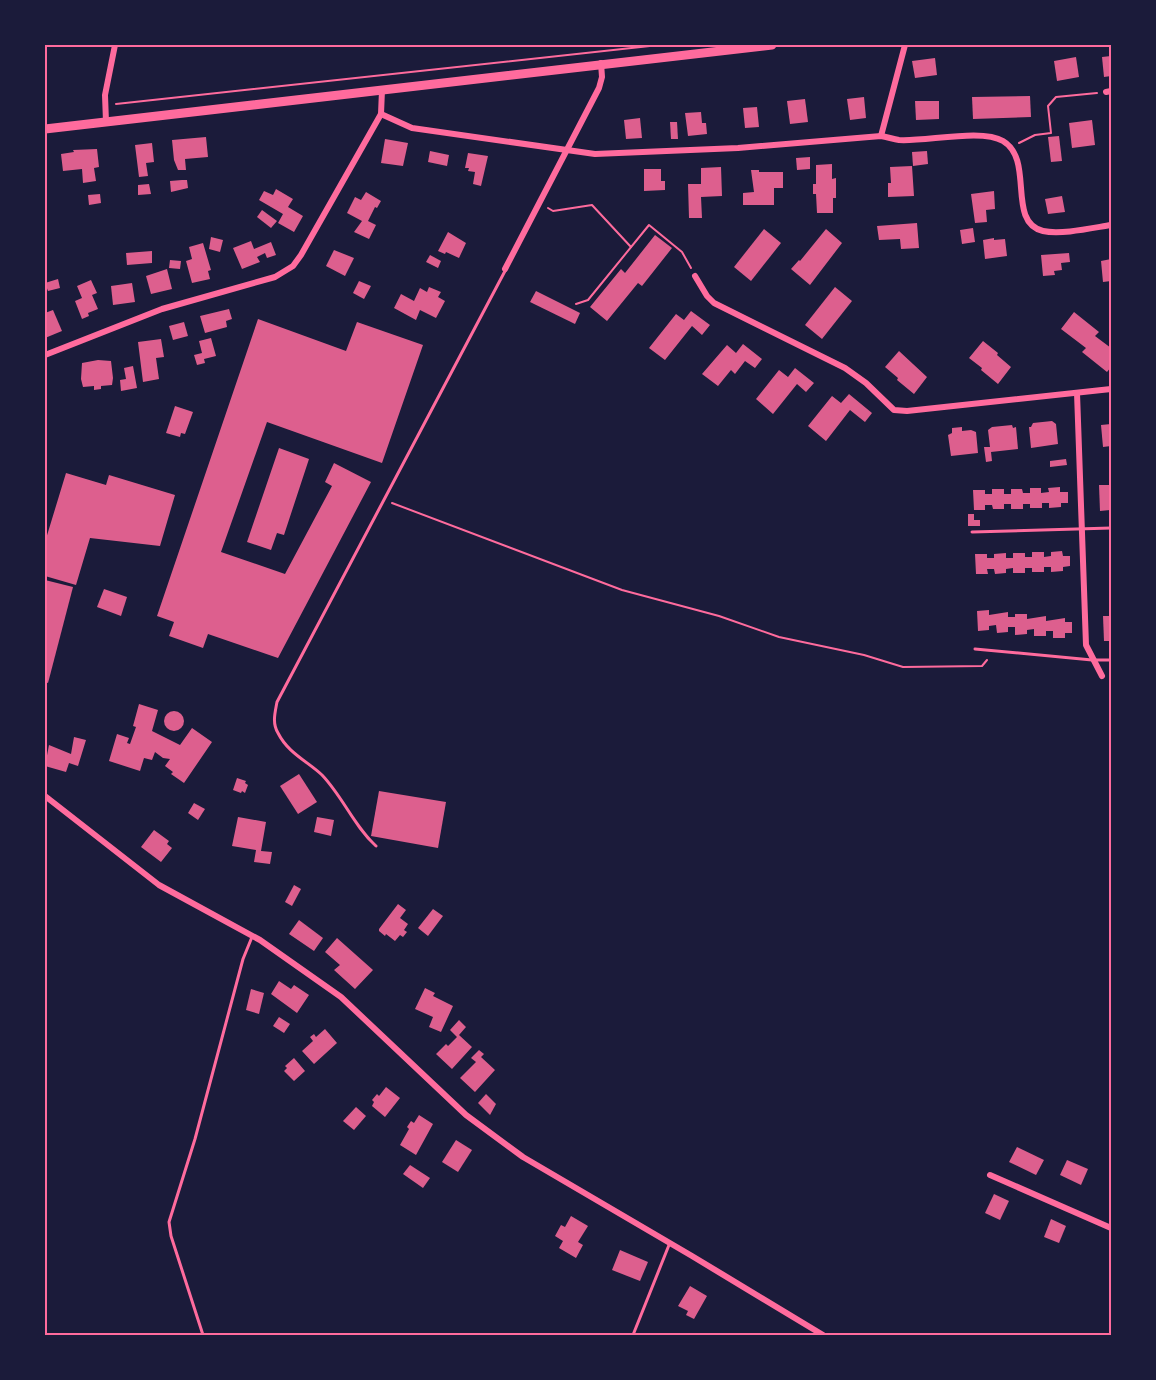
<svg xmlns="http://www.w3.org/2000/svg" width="1156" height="1380" font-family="'Nunito Sans',sans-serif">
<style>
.building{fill:#dd5f8e}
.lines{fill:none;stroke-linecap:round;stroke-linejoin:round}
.path{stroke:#ff6b9d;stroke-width:2}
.service{stroke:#ff6b9d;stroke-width:3}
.minor{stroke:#ff6b9d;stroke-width:6}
.secondary{stroke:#ff6b9d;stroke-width:9}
.neatline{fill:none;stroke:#ff6b9d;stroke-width:2}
</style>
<rect width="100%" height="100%" fill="#1b1b3a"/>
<g class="building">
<polygon points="1111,56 1111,76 1104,77 1102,57"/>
<polygon points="1076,57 1079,77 1057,81 1054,61"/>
<polygon points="935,58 937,75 915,78 912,61"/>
<polygon points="1030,96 1031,117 973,119 972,97"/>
<polygon points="864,97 866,118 850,120 847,99"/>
<polygon points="805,99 808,122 790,124 787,101"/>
<polygon points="915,101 939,101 939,119 916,120"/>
<polygon points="757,107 759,127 745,128 743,108"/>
<polygon points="701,112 702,123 706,123 707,134 688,136 685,113"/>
<polygon points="640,118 642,138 626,139 624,120"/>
<polygon points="1092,120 1095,145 1072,148 1069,123"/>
<polygon points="670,122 677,122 678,139 671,139"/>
<polygon points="1059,136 1062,161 1051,162 1048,137"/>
<polygon points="206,137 208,157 185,159 186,170 178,170 174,160 172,140"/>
<polygon points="385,139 408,143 403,166 381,163"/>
<polygon points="152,143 154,162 146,163 148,176 139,177 135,145"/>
<polygon points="97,149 99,167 94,168 96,181 83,183 82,169 63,171 61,154 74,152 73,150"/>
<polygon points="430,151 449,155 447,166 428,162"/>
<polygon points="927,151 928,164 913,166 912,152"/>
<polygon points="468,153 488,156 481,186 473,184 475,172 468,171 469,168 465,168"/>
<polygon points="810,157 810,169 797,170 796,158"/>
<polygon points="832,164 832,179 836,178 836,198 833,198 833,213 817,213 816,194 813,194 813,184 816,184 816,165"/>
<polygon points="912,166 914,196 888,197 888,183 891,183 890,167"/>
<polygon points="721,167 722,196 701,197 702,218 689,218 688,184 701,184 701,168"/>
<polygon points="644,169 661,169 661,181 665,181 665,190 644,191"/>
<polygon points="751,170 759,170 759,172 783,172 783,188 774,188 774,205 743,205 743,193 754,192"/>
<polygon points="182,180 187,180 188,188 171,192 170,181"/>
<polygon points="149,184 151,194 138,195 138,185"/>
<polygon points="276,189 293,199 288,207 303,216 294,232 278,223 283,214 259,200 264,191 273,195"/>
<polygon points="994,191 995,209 986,210 987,222 975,223 971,194"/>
<polygon points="366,192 381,201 377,208 375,207 368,221 376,225 369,239 354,232 362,221 347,213 355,197 361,200"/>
<polygon points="100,194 101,203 89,205 88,195"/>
<polygon points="1062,196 1065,212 1048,214 1045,199"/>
<polygon points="262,210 277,221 271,228 257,217"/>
<polygon points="917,223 919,248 901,249 900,239 879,240 877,226"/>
<polygon points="973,228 975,242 962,244 960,230"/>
<polygon points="764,229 781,243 751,281 734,267"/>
<polygon points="826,229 842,243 810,285 791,269 799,260 800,261"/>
<polygon points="448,232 466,243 459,258 446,252 445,254 438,251"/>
<polygon points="655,235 672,248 642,286 638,283 607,321 590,307 621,269 625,273"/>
<polygon points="211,237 223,240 220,252 209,249"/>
<polygon points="994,238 994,240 1005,239 1007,256 985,259 983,240"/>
<polygon points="251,241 254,249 271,242 276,255 267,258 265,253 257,257 260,262 242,269 233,248"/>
<polygon points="203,243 211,270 208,271 210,279 192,283 186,261 192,259 189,247"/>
<polygon points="334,250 354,258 345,276 326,266"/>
<polygon points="152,251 152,263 127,265 126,253"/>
<polygon points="1069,253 1070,262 1061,263 1062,270 1054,271 1055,275 1043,276 1041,255"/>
<polygon points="430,255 441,261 438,268 426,262"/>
<polygon points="1111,259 1111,281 1103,282 1101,261"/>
<polygon points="170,260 181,261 180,269 169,268"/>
<polygon points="167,269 172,289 151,294 146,276"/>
<polygon points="58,279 60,288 48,291 45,283"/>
<polygon points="91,280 97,293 92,295 98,309 88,313 89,316 82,319 75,301 82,298 77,286"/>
<polygon points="359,281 371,286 364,299 353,293"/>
<polygon points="132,283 135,302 113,305 111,286"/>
<polygon points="429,287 441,292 438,297 445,301 436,318 420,310 416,320 394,308 401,294 414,301 420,288 427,292"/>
<polygon points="835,287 852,301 822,339 805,325"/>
<polygon points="536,291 580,313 575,324 530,302"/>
<polygon points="229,309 232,319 226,321 227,327 205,333 200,316"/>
<polygon points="53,310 62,331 45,338 45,313"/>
<polygon points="691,311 710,325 702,335 692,326 665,360 649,348 676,314 684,320"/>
<polygon points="1074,312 1099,332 1095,336 1111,348 1111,367 1107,372 1082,352 1086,348 1061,329"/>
<polygon points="258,319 346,351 357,322 423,345 382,463 267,422 221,552 285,574 332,486 325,482 334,463 371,482 278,658 208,634 203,648 169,636 174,622 157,616"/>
<polygon points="184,322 188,336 173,340 169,326"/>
<polygon points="211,338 216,356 204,359 205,363 197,365 194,355 202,353 199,341"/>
<polygon points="161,339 164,357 156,358 159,379 143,382 138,342"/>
<polygon points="983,341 998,353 997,355 1011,367 998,384 981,370 982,368 969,358"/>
<polygon points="743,344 762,359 755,368 745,361 735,374 731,370 718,386 702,374 727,345 736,353"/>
<polygon points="899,351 927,377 914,394 897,380 898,378 885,367"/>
<polygon points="98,360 111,361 113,378 112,385 101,386 101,389 94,390 94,386 83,387 81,379 82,363"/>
<polygon points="133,366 137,388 121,391 120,380 126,379 124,368"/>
<polygon points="795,368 814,383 806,392 797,384 773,414 756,399 779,370 788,377"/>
<polygon points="849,394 872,413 865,422 850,410 826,441 808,426 832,396 841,403"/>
<polygon points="175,406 193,412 185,434 181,433 180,437 166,433"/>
<polygon points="1052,421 1056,424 1058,444 1031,448 1029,427 1031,427 1033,423"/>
<polygon points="1111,424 1111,446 1103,447 1101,425"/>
<polygon points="1012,425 1013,428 1016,427 1018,449 991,452 992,461 986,462 984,447 990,447 988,430 992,427"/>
<polygon points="962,427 962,431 971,430 976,432 978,453 951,456 948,435 952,433 952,428"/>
<polygon points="279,448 309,459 284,535 277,533 271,550 247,542"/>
<polygon points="1066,459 1067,465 1050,467 1050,461"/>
<polygon points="66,473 106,485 109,475 175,495 160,546 90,538 76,585 45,576 45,542"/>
<polygon points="1099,485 1111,485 1110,510 1100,511"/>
<polygon points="1060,487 1060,492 1068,492 1068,503 1061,503 1061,507 1049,508 1049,503 1042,503 1042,508 1030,508 1030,504 1023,504 1023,509 1011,509 1011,504 1004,504 1004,509 993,509 992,505 985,505 985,510 974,510 973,490 985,490 985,494 992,494 992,489 1004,489 1004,494 1011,494 1011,489 1022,489 1023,493 1030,493 1030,488 1041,488 1041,493 1049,492 1048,488"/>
<polygon points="968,514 974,514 974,520 980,520 980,526 968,526"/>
<polygon points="1062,551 1063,556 1070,556 1070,566 1063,567 1063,571 1051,572 1051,567 1044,567 1044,572 1032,572 1032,568 1025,568 1025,573 1013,573 1013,568 1006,569 1006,573 995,574 994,569 987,569 988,574 976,574 975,554 987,554 987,558 994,558 994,554 1006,553 1006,558 1013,558 1013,553 1025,553 1025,557 1032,557 1032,552 1044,552 1044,557 1051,556 1051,552"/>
<polygon points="45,580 73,587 48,683 45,682"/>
<polygon points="104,589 127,597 121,616 97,607"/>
<polygon points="989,610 989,615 1008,612 1008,617 1015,617 1015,614 1027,614 1027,619 1046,616 1046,621 1065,618 1065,622 1072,622 1072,633 1065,633 1065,638 1053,638 1053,631 1046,631 1046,636 1034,636 1034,629 1027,630 1027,634 1015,635 1015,627 1008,627 1008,632 997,633 996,625 989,626 989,630 978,631 977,611"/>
<polygon points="1103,616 1111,616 1111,641 1104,641"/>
<polygon points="139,704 158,710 152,731 180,745 192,728 212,742 184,783 171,774 173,772 165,766 170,759 163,758 155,752 152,760 144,758 140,771 109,761 117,734 129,738 127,743 130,744 136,727 133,726"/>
<circle cx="174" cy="721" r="10"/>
<polygon points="74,737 86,740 78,766 69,763 66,772 45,766 49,745 71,754"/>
<polygon points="299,774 317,802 298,814 280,786"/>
<polygon points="237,778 246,781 245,783 248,785 245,793 242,791 241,793 233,790"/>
<polygon points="379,791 446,802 438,848 371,836"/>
<polygon points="194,803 205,809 198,820 188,813"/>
<polygon points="238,817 266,822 261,851 272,852 270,864 254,862 256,850 232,846"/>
<polygon points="317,817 334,820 331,836 314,832"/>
<polygon points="154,830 169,841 167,844 172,848 161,862 141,847"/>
<polygon points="294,885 301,889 292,906 285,902"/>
<polygon points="398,904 406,910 400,918 408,924 404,930 407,932 403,937 400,935 395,941 386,934 385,936 379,931 379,929"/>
<polygon points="433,909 443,916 428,936 418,928"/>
<polygon points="299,920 323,938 314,951 289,934"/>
<polygon points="337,938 373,970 355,989 334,970 340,965 325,952"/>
<polygon points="279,981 291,989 294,985 309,995 297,1013 271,994"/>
<polygon points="425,988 435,993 433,996 453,1006 441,1032 429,1027 433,1017 415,1009"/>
<polygon points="251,989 264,993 259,1014 246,1010"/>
<polygon points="279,1017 290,1024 284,1033 273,1026"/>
<polygon points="459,1020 466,1027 459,1035 472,1047 452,1069 436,1054 446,1044 448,1046 457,1037 450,1030"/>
<polygon points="325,1029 337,1043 314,1064 302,1051 313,1041 310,1037 314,1034 316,1037"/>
<polygon points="479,1050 484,1054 481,1057 495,1070 475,1092 460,1078 476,1062 471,1058"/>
<polygon points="294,1058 305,1071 294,1081 284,1071 287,1068 285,1066"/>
<polygon points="386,1087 400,1098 385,1117 372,1106 374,1102 372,1100 377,1094 379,1096"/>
<polygon points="486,1094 496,1104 490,1115 478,1103"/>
<polygon points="356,1107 366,1116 354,1130 343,1121"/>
<polygon points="419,1115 433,1124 416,1155 400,1145 409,1129 407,1127 411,1121 414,1123"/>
<polygon points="456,1140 472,1150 458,1172 442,1162"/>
<polygon points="1017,1147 1044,1160 1036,1175 1009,1162"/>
<polygon points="1067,1160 1088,1169 1081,1185 1060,1175"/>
<polygon points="410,1165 430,1178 423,1188 403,1174"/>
<polygon points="994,1194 1009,1201 1000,1220 985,1213"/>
<polygon points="571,1216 588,1226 578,1242 583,1245 576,1258 559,1248 563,1241 555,1236 561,1225 565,1227"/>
<polygon points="1051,1219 1066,1226 1059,1243 1044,1237"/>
<polygon points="620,1250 648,1262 640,1281 612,1270"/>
<polygon points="690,1286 707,1296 694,1319 686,1315 688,1311 678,1306"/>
</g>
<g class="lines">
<g class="path">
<polyline points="116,104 659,45"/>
<polyline points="1019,143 1035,135 1051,133 1048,106 1056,97 1097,93"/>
<polyline points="548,208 553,211 592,205 631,247"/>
<polyline points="576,304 588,300 649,225 682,252 691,268"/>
<polyline points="392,503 622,590 719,616 779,637 864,655 903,667 982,666 987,660"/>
</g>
<g class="service">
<polyline points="972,532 1111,528"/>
<polyline points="975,649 1092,660 1111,660"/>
<path d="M376,846C354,826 343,797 322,775C307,761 288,753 278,733C272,723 275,713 277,702L505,271"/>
<polyline points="203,1335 171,1236 169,1222 195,1139 243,959 252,937"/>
<polyline points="633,1335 669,1245"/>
</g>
<g class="minor">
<polyline points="1106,92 1111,91"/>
<path d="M381,114L412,128L595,154L738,148L881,136C887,137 893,139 899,140C925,142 982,128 1003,141C1035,160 1006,222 1043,231C1061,235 1092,228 1111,225"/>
<polyline points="106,122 105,95 115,45"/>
<polyline points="881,136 905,45"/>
<polyline points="505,269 599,88 602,77 601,63"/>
<polyline points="695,276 707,296 714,303 845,368 866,383 894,410 907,411 1111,389"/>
<polyline points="45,355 162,309 275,277 293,266 301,255 381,114 382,90"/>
<polyline points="1077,393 1086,645 1102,676"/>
<polyline points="45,796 159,885 260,940 341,997 466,1115 523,1157 692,1256 823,1335"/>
<polyline points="990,1175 1111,1228"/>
</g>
<polyline class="secondary" points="45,129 772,45"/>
</g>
<rect width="1156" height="1380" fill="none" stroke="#1b1b3a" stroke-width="93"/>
<rect x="46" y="46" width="1064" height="1288" class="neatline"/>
</svg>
